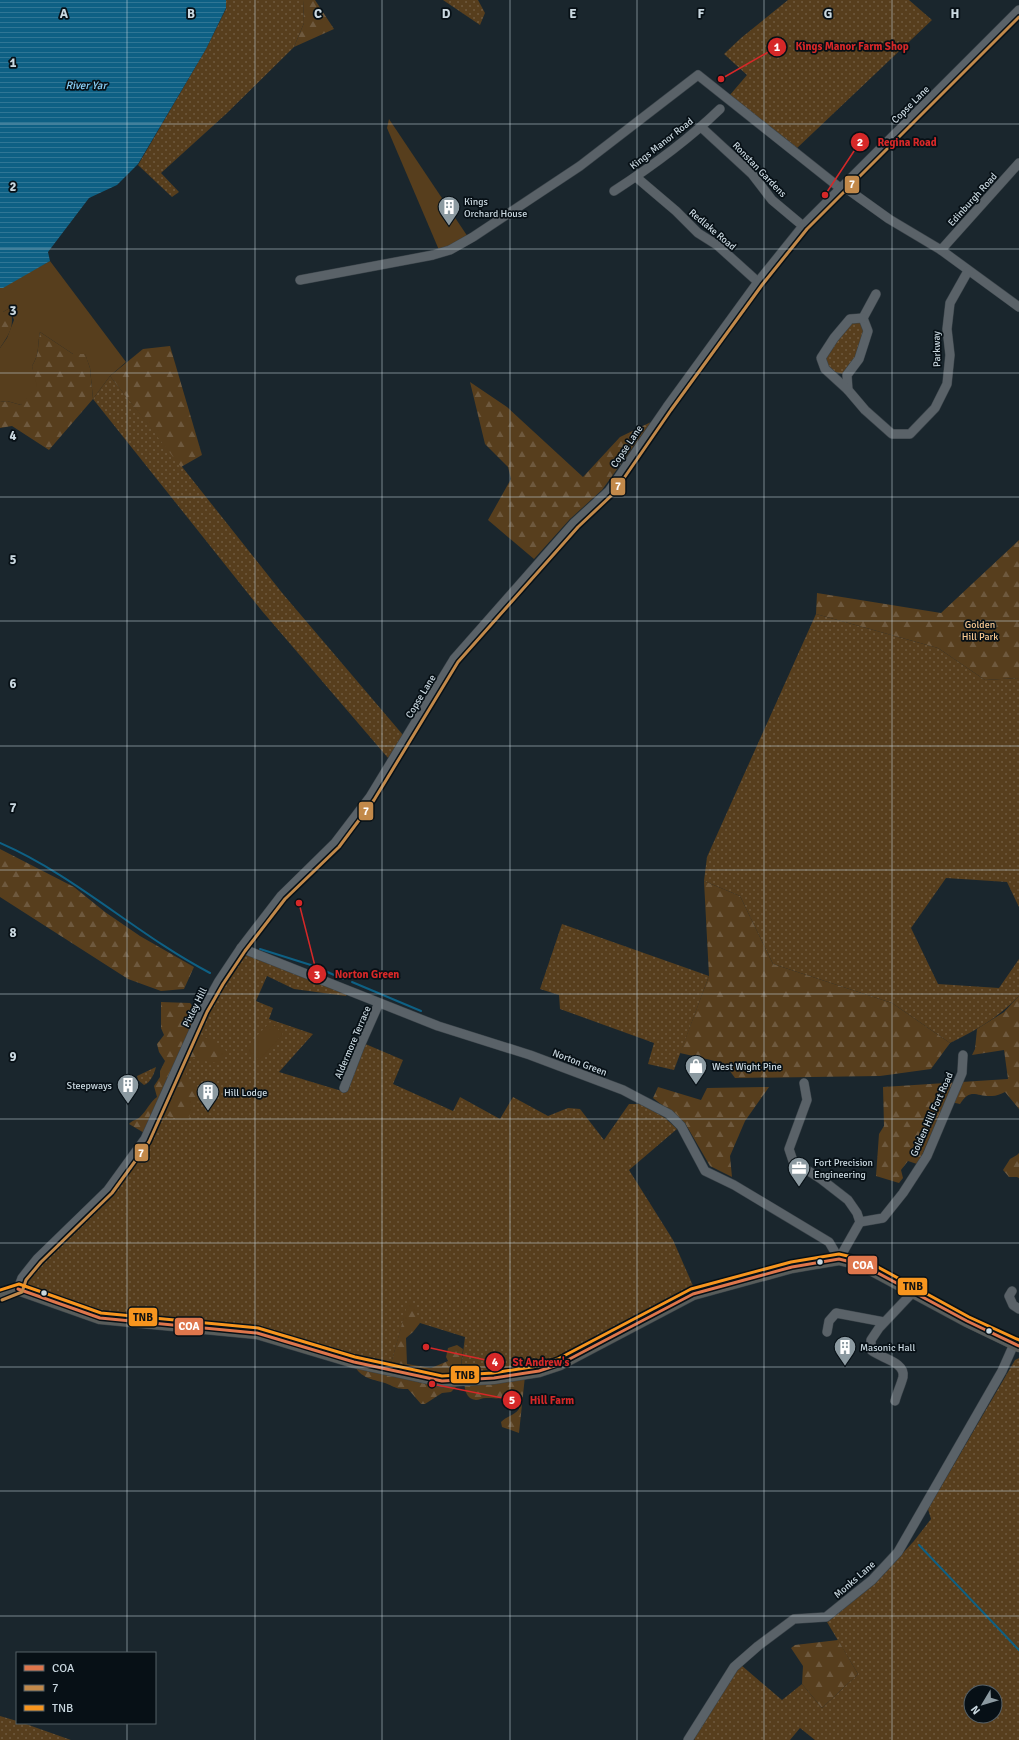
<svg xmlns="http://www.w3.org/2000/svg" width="1019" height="1740" font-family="Signika,sans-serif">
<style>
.grass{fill:url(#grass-dots);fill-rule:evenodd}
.forest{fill:url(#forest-firs)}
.green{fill:#573e1d}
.water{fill:url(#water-rules)}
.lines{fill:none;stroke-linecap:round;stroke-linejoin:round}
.stream{stroke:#0e6084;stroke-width:2}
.minor-casing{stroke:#3a4349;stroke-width:10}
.major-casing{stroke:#3a4349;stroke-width:13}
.minor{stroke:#5a6268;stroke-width:9}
.major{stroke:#585c5a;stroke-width:12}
.bus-1-casing{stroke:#071016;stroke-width:6}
.bus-2-casing{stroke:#071016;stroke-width:6}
.bus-3-casing{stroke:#071016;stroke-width:6}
.bus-1{stroke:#de764c;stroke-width:3}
.bus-2{stroke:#c2894a;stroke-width:3}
.bus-3{stroke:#f7951e;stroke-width:3}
.grid{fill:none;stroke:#cad8e0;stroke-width:1;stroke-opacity:0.55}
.bus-dot{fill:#cad8e0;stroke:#071016;stroke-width:1.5}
.labels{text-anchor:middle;stroke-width:3.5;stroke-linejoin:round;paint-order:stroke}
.street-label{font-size:10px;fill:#cad8e0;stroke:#071016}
.poi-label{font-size:10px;fill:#cad8e0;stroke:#071016;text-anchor:start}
.park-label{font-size:10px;fill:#f9c991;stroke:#071016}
.water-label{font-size:11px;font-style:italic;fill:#8bd2fa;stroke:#071016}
.grid-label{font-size:13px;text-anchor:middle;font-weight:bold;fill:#cad8e0;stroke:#071016;stroke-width:3.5;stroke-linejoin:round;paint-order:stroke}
.leader{fill:none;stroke:#d62828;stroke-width:1.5}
.callout-dot{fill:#d62828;stroke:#071016;stroke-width:1.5}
.mark-label{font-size:12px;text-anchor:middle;font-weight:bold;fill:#fff}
.callout-label{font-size:11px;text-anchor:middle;font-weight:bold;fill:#d62828;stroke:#071016;stroke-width:3.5;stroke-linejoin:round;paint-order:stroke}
.line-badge{stroke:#071016;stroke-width:1.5}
.badge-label{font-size:11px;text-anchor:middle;font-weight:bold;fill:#fff}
.pale-badge-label{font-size:11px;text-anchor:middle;font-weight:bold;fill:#111}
</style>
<defs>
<pattern id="grass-dots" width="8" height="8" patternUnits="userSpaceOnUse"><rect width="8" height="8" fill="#573e1d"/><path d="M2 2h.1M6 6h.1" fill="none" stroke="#6e593e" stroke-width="1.8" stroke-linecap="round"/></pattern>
<pattern id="forest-firs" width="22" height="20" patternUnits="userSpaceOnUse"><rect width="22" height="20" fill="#573e1d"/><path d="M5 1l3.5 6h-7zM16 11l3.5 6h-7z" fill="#6e593e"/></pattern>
<pattern id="water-rules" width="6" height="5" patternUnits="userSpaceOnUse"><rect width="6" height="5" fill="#0e6084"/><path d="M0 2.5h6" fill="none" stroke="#307695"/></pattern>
</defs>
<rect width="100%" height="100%" fill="#1a262d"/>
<g class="grass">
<polygon points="226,0 303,0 304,23 294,47 226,114 161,173 179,192 172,197 138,165 206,49 226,9"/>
<polygon points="443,0 478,0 485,13 480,25"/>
<polygon points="788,0 909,0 932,20 796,149 729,96 747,75 724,54 741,38"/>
<polygon points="863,318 868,331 847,375 825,369 821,358 850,319"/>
<polygon points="110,376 283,594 403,735 388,758 262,611 93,399"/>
<path d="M816,614L938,648L985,680L1019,678V907L1007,882L946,878L911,928L938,984L999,988L1019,959V996C998,1018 978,1029 950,1043L892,1003L773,964L740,896L704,881L707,857Z"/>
<polygon points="562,924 709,976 674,1070 648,1064 654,1043 560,1009 559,995 540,989"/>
<path d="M246,950L349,991L346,996L294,989L267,976L256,1001L273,1008L269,1019L313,1034L279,1072L345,1092L363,1043L403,1060L393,1084L453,1111L460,1097L500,1119L513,1097L548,1116L568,1108L580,1109L604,1140L629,1104H642L665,1118L677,1129L629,1170L673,1240L694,1288L559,1359C527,1371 494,1374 460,1376L465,1337L404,1318L390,1367L261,1331L100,1314L29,1289L26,1279L40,1261L111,1192L149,1141L207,1013Z"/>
<path d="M156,1067C154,1074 151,1082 144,1085L138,1080L137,1076Z"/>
<path d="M1019,1358V1740H815L800,1728L790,1740H695L694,1739L736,1670L741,1665L782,1700L802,1684L822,1708L858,1674L827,1622L874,1584L914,1541L931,1519L928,1509L1015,1360ZM971,1692H995V1716H971Z"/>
<polygon points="0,1716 17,1721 17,1723 23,1723 71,1740 0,1740"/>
</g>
<g class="forest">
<polygon points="303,0 315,0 334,29 294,47 304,23"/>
<path d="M10,308C15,326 10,333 0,348V312H3Z"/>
<path d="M40,332L73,354L85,353L90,368L93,399L49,450L12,426L0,428V402L7,401L21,405L33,372L32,366C40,353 37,347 40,332Z"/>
<polygon points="170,346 202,455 181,467 110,376 143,349"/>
<polygon points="470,382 507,407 583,477 620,437 651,422 602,490 570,519 534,559 488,520 511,479 508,467 485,444"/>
<polygon points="1019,540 1019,678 985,680 938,648 816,614 817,593 941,613"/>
<polygon points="0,849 74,887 105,912 140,936 194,967 184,989 161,991 128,979 0,897"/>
<polygon points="704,881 740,896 773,964 892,1003 950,1043 931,1069 880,1076 735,1078 724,1063 680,1053 709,976"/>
<path d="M1019,996V1109L1005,1092C1001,1094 996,1096 992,1096C976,1097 971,1087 960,1104L946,1101L922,1155L917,1164L908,1161L901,1170L903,1178L899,1183L876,1176L879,1134L884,1126L883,1087L1008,1079L1004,1050L972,1055L975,1049L977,1029L1004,1012Z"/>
<path d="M161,1002L190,1003L197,1011L190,1028L226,1050L224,1057L219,1063C209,1063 201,1059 191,1058C178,1086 193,1075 199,1095L192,1106L188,1122L161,1114L151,1137L129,1124C132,1120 137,1120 140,1117C147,1110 150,1102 157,1097L154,1086L160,1077V1071L165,1061L159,1052L157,1044L164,1035L161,1028Z"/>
<polygon points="658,1087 701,1100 707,1088 769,1087 745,1121 730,1156 732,1177 710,1166 685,1123 653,1098"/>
<polygon points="1019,1153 1019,1178 1017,1177 1009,1177 1003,1170 1010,1159 1017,1155"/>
<path d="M408,1302L414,1305L420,1323L413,1332L406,1338L407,1364L431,1368L448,1361L446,1357L448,1348L457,1345L463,1349L459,1384L451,1392L442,1393L425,1404H421L408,1389C394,1389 396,1387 385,1383C371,1379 361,1378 354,1365L390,1367Z"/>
<path d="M525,1376L519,1433L502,1427L501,1422C506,1416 514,1416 519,1409V1405L508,1402L502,1398C496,1399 492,1398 486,1398C482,1398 479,1400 476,1400C466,1399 465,1390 464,1382Z"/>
<polygon points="838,1640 858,1674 822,1708 802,1684 803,1666 791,1648 795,1645"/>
</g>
<g class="green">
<polygon points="389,119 468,237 449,247 439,250 387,128"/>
<path d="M50,261L126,362L110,376L93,399L90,368L85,354H73L40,332C37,347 40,353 32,366L37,386L21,405L7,401L0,402V348L7,338L14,320L10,308L3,312H0V288Z"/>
<polygon points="270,1022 283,1034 259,1060 246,1048"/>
</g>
<polygon class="water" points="0,0 226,0 226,8 206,49 138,164 117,185 89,198 48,252 50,261 3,288 0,288"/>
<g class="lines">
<g class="stream">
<path d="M0,843C76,876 137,935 210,973"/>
<polyline points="260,949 314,966 343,979"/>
<polyline points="352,982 421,1011"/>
<polyline points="919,1545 1019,1650"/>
</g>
<g class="minor-casing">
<g id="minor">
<polyline points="701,127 752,174 772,200 803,226"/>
<polyline points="636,177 676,211 698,233 717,245 758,282"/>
<polyline points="843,186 889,219 941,250 1019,307"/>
<path d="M614,191C651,167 688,140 720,109"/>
<polyline points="941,250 1019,163"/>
<polyline points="300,280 433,255 450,250 473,237 580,166 698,75 840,188"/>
<polyline points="863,318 868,331 859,359 847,375 848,390 865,410 892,434 910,434 935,408 947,384 950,355 947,329 950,303 968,271"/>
<polyline points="863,318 876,294"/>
<polyline points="848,390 825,369 821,358 834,338 850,319 863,318"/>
<polyline points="241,948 438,1026 530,1055 623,1090 640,1099 669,1114 681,1126 705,1171 734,1185 829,1242 839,1259"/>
<polyline points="804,1083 807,1100 789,1149 793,1161 821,1179 848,1200 857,1213 860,1222 839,1259"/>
<polyline points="344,1088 360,1046 379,1003"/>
<polyline points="860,1222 883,1218 903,1193 927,1156 962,1073 963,1055"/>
<polyline points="18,1289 22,1278 37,1259 108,1190 145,1139 203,1010 219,981 241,948 281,896 335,843 370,797 454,659 574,523 609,491 667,407 718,337 758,282 803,226 1019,10"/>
<polyline points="1012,1291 1009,1296 1013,1305 1019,1309"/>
<polyline points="827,1332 829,1321 836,1313 884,1322"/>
<path d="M895,1401C897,1393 901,1385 903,1377C906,1362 880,1358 871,1350V1340L879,1328L913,1292"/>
<polyline points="688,1740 734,1667 758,1646 794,1619 826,1617 872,1580 898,1552 1002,1371 1014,1344"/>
</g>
</g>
<g class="major-casing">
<polyline id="major" points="0,1295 18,1289 100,1318 257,1333 354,1362 442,1381 494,1378 539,1371 560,1364 693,1294 792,1267 839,1259 863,1265 967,1321 1019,1346"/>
</g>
<use href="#minor" class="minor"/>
<use href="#major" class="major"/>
<g class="bus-1-casing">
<polyline id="bus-1" points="18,1289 100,1318 257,1333 354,1362 442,1381 494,1378 539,1371 560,1364 693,1294 792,1267 839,1259 863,1265 967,1321 1019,1346"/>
</g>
<g class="bus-2-casing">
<polyline id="bus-2" points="2,1300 22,1292 26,1280 41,1262 112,1193 149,1142 207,1012 223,984 245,951 285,899 339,847 374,800 458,662 578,527 613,494 671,410 762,285 807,229 1019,17"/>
</g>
<g class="bus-3-casing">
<polyline id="bus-3" points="0,1290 19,1284 101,1313 258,1328 355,1357 442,1376 493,1373 538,1366 558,1359 691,1289 791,1262 839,1254 865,1260 969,1317 1019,1340"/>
</g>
<use href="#bus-1" class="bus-1"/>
<use href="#bus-2" class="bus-2"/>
<use href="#bus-3" class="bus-3"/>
</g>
<path class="grid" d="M127,0V1653M255,0V1740M382,0V1740M510,0V1740M637,0V1740M764,0V1740M892,0V1740M0,124H1019M0,249H1019M0,373H1019M0,497H1019M0,621H1019M0,746H1019M0,870H1019M0,994H1019M0,1119H1019M0,1243H1019M0,1367H1019M0,1491H1019M0,1616H1019M127,1723V1740"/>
<defs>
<g id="building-pin" transform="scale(1.15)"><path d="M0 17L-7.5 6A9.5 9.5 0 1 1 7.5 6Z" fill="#8c9aa1" stroke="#071016"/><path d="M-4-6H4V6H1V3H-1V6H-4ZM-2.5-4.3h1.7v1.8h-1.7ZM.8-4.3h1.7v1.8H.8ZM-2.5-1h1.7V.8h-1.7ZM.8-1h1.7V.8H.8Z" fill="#fff"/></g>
<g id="shop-pin" transform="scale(1.15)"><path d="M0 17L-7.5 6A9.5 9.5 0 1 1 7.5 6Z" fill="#8c9aa1" stroke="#071016"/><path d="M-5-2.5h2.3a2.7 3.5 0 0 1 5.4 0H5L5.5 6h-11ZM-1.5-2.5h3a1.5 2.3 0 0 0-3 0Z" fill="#fff"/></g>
<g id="office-pin" transform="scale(1.15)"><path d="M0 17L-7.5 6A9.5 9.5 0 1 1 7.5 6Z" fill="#8c9aa1" stroke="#071016"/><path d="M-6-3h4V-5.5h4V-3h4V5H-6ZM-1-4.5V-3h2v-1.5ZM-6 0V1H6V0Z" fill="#fff"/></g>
</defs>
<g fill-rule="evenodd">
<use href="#building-pin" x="449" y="207"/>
<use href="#shop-pin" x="696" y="1066"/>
<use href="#building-pin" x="128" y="1085"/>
<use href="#building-pin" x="208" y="1092"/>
<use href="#office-pin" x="799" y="1168"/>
<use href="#building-pin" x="845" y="1347"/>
</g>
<g class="bus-dot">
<circle cx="820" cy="1262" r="3.5"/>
<circle cx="44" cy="1293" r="3.5"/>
<circle cx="989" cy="1331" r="3.5"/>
</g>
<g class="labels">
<g class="street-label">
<text transform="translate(910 104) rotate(-45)" y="4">Copse Lane</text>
<text transform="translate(661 143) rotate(-38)" y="4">Kings Manor Road</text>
<text transform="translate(760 169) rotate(46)" y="4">Ronstan Gardens</text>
<text transform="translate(972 199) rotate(-48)" y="4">Edinburgh Road</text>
<text transform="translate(713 229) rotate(40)" y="4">Redlake Road</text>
<text transform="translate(936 349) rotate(-91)" y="4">Parkway</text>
<text transform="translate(626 446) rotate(-56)" y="4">Copse Lane</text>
<text transform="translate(420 696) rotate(-59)" y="4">Copse Lane</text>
<text transform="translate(194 1007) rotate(-64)" y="4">Pixley Hill</text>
<text transform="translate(352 1042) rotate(-67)" y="4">Aldermore Terrace</text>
<text transform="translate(580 1062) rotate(21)" y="4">Norton Green</text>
<text transform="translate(931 1114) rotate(-66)" y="4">Golden Hill Fort Road</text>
<text transform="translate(854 1579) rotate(-41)" y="4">Monks Lane</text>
</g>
<g class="poi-label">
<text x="464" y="205">Kings<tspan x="464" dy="12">Orchard House</tspan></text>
<text x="712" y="1070">West Wight Pine</text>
<text x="112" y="1089" text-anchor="end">Steepways</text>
<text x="224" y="1096">Hill Lodge</text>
<text x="814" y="1166">Fort Precision<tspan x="814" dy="12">Engineering</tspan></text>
<text x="860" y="1351">Masonic Hall</text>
</g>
<g class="park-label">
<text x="980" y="628">Golden<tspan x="980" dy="12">Hill Park</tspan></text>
</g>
<g class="water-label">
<text x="86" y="89">River Yar</text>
</g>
</g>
<g class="grid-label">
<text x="64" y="18">A</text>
<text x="191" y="18">B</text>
<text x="318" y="18">C</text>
<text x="446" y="18">D</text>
<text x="573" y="18">E</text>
<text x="701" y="18">F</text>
<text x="828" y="18">G</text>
<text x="955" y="18">H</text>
<text x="13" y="67">1</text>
<text x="13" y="191">2</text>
<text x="13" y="315">3</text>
<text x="13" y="440">4</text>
<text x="13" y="564">5</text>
<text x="13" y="688">6</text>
<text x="13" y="812">7</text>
<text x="13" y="937">8</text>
<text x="13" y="1061">9</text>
</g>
<path class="leader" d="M721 79L777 47M825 195L860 142M299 903L317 974M426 1347L495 1362M432 1384L512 1400"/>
<g class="callout-dot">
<circle cx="721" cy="79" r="4"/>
<circle cx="825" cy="195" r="4"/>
<circle cx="299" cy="903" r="4"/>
<circle cx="426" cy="1347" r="4"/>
<circle cx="432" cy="1384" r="4"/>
<circle cx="777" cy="47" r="10"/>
<circle cx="860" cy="142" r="10"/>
<circle cx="317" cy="974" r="10"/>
<circle cx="495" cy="1362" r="10"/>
<circle cx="512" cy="1400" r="10"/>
</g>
<g class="mark-label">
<text x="777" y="51">1</text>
<text x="860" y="146">2</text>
<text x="317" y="979">3</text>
<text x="495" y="1366">4</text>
<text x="512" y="1404">5</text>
</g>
<g class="callout-label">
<text x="852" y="50">Kings Manor Farm Shop</text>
<text x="907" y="146">Regina Road</text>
<text x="367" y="978">Norton Green</text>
<text x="541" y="1366">St Andrew's</text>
<text x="552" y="1404">Hill Farm</text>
</g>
<g class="line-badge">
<rect x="844" y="175" width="16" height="19" rx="4" fill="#c2894a"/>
<rect x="610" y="477" width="16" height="19" rx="4" fill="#c2894a"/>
<rect x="358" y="801" width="16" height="20" rx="4" fill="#c2894a"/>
<rect x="134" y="1143" width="15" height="19" rx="4" fill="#c2894a"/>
<rect x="847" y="1255" width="31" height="20" rx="4" fill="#de764c"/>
<rect x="897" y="1277" width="31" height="19" rx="4" fill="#f7951e"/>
<rect x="128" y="1307" width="30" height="20" rx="4" fill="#f7951e"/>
<rect x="174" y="1317" width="30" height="19" rx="4" fill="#de764c"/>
<rect x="450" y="1365" width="30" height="19" rx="4" fill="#f7951e"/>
</g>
<g class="badge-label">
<text x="852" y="188">7</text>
<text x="618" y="490">7</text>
<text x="366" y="815">7</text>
<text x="141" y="1157">7</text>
<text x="863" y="1269">COA</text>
<text x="189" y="1330">COA</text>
</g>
<g class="pale-badge-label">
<text x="913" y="1290">TNB</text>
<text x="143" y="1321">TNB</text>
<text x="465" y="1379">TNB</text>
</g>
<rect x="16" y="1652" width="140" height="72" fill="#071016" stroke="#556067"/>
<rect x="24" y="1665" width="20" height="6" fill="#de764c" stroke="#556067"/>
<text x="52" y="1672" font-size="12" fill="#cad8e0">COA</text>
<rect x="24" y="1685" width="20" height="6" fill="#c2894a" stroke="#556067"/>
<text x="52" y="1692" font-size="12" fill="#cad8e0">7</text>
<rect x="24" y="1705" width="20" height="6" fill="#f7951e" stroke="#556067"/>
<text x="52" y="1712" font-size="12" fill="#cad8e0">TNB</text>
<g transform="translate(983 1704) rotate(232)"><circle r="19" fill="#071016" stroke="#556067"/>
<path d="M0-3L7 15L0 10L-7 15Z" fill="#8c9aa1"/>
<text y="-6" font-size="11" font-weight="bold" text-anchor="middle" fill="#cad8e0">N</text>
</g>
</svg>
